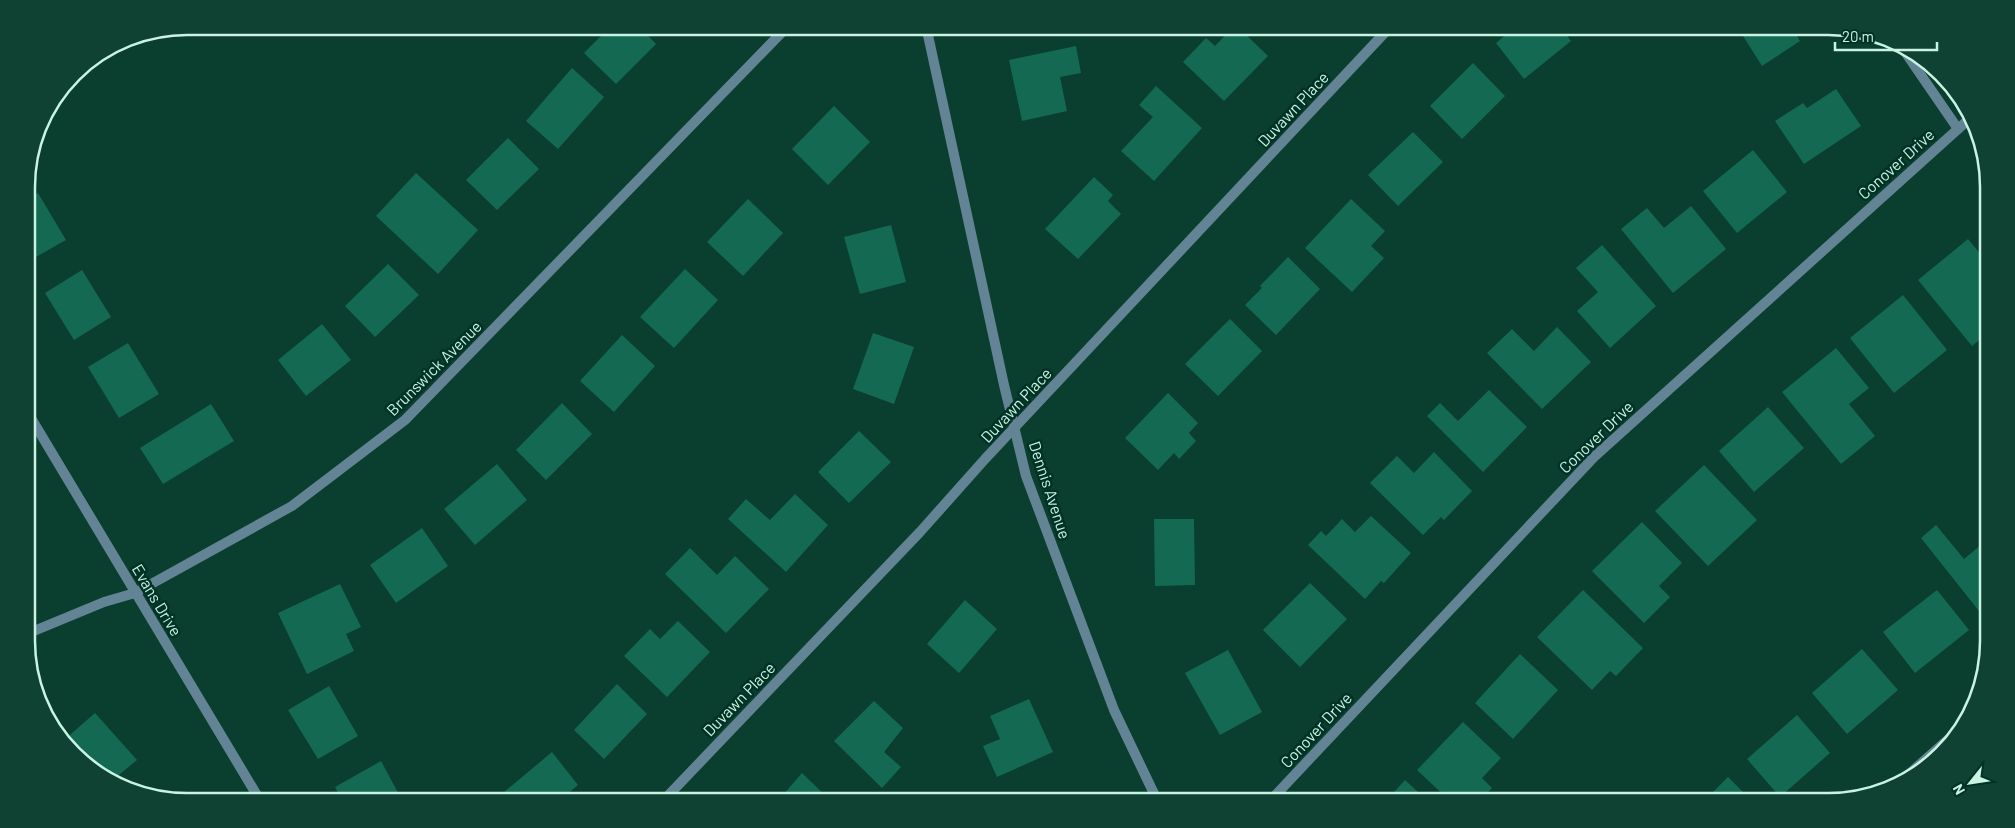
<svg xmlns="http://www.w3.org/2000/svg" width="2015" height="828" font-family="Barlow,sans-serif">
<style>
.building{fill:#146953}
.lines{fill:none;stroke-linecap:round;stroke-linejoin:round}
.minor{stroke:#638494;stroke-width:10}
.tertiary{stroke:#638494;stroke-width:10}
.labels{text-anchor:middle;stroke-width:5;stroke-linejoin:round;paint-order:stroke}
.street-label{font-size:16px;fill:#c9f3e3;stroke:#003325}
.rim{fill:none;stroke:#c9f3e3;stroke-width:2.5}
</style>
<rect width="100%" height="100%" fill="#0a3e2f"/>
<g class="building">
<polygon points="611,26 639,26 656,44 616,84 584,53"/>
<polygon points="1004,26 1055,26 1055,27 1006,35"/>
<polygon points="1234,26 1237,26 1268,56 1224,101 1183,62 1206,38 1215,46"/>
<polygon points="1275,26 1295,26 1285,36"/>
<polygon points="1516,26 1560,26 1571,41 1524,79 1496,43"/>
<polygon points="1730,26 1791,26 1800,41 1762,66 1738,28 1733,31"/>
<polygon points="1076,46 1081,73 1060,77 1067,111 1022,121 1009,60"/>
<polygon points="1473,63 1505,96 1462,139 1430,106"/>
<polygon points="572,68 604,97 558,149 526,121"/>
<polygon points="1156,86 1202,128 1154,181 1121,151 1153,117 1139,105"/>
<polygon points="1836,89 1861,126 1804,164 1775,121 1803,103 1807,108"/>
<polygon points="834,106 870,142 828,185 792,149"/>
<polygon points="1413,132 1443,162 1398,206 1368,175"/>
<polygon points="508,138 539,169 497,210 466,180"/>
<polygon points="1753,150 1787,192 1737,233 1703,191"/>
<polygon points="416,173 478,230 438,274 376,216"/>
<polygon points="1094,177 1113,195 1108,201 1121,214 1078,259 1045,229"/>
<polygon points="38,193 66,240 27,262 27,199"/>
<polygon points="748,199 783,233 743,276 707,242"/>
<polygon points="1351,199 1385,231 1371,246 1384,258 1352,292 1305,248"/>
<polygon points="1691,206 1726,249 1673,293 1621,229 1647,208 1664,228"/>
<polygon points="891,225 906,282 860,294 844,237"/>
<polygon points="1968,239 1988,263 1988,291 1982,296 1988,303 1988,333 1972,346 1918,280"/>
<polygon points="1602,245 1656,306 1610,348 1577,311 1598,292 1576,268"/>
<polygon points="1288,257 1320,289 1276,335 1245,305 1262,288 1260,286"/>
<polygon points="388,264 419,295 375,337 345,306"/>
<polygon points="685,269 718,300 674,348 640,317"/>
<polygon points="82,270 111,317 74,340 45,293"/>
<polygon points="1903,295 1947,350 1894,393 1850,338"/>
<polygon points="1230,319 1262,351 1218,396 1185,364"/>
<polygon points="322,324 351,360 306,396 278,360"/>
<polygon points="1557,327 1591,362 1542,409 1487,353 1512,329 1534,351"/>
<polygon points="873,333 914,347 894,404 853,389"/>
<polygon points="622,335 655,366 614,412 580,381"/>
<polygon points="128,343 159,394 119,418 88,367"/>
<polygon points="1836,348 1869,388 1849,404 1875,436 1841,464 1782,392"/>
<polygon points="1489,390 1527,427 1483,472 1427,416 1440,403 1458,421"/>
<polygon points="1168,393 1198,423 1189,433 1196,441 1179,459 1174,453 1158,470 1125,438"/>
<polygon points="562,403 592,434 546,480 516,450"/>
<polygon points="211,404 234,441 163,484 140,448"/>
<polygon points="1768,407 1804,448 1754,492 1719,451"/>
<polygon points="859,431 891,462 849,503 818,472"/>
<polygon points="1434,452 1472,491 1444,520 1441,517 1423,535 1370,483 1397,456 1414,473"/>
<polygon points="497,464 527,500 475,545 444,509"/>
<polygon points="1704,465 1757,520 1708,566 1655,511"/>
<polygon points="795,494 828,525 786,572 728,519 746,499 770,520"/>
<polygon points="1371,516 1411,553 1384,583 1381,581 1365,599 1308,545 1321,531 1326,536 1342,519 1355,532"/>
<polygon points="1154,519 1194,519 1195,585 1155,586"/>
<polygon points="1642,522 1682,563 1659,586 1670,597 1644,623 1592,571"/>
<polygon points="1936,525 1964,559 1988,539 1989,611 1983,616 1921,538"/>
<polygon points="422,528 448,566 396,603 370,565"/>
<polygon points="690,548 717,575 735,556 769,589 726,633 665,574"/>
<polygon points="1310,583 1347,619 1300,667 1263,630"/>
<polygon points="340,584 361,627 346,634 354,651 307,674 278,613"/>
<polygon points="1583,590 1643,648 1616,676 1610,671 1592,690 1537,637"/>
<polygon points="1937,590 1969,630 1915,673 1883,632"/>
<polygon points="965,600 997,629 959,673 927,644"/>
<polygon points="678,621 710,652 667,697 624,656 650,629 660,639"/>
<polygon points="1862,649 1898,690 1847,734 1812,693"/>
<polygon points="1228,650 1262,712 1220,735 1185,673"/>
<polygon points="1520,654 1558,690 1513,739 1475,703"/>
<polygon points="617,684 647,714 604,759 574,730"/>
<polygon points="329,686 358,736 318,759 288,710"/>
<polygon points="1029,699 1053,752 997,777 983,746 1000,739 990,716"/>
<polygon points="874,701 903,728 884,752 901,767 882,788 834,741"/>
<polygon points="95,713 137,760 114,779 66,747 63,741"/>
<polygon points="1797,715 1830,753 1780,797 1747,759"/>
<polygon points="1463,722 1501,758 1482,778 1492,788 1480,801 1450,801 1417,770"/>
<polygon points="552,752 578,785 558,802 512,802 504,792"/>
<polygon points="381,761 403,802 343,802 335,787"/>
<polygon points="802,773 832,802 777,802"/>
<polygon points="1728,777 1752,801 1704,801"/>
<polygon points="1405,780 1429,802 1385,802"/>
</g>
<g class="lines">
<g class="minor">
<polyline points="926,26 1004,385 1026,476 1114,710 1158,802"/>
<polyline points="1901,46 1958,129"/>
<polyline points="28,413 261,802"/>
<polyline points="1900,782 1961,728"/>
<polyline points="662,802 920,532 985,459 1391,26"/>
<polyline points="1269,802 1594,457 1968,120"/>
</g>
<polyline class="tertiary" points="29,633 104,602 135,593 292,506 405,420 788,26"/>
</g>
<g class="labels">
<g class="street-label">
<text transform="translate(1293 109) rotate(-47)" y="6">Duvawn Place</text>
<text transform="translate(1896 164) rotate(-42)" y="6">Conover Drive</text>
<text transform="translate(434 368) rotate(-45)" y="6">Brunswick Avenue</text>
<text transform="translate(1016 405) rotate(-47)" y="6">Duvawn Place</text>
<text transform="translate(1596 437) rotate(-44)" y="6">Conover Drive</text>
<text transform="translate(1050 490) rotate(72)" y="6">Dennis Avenue</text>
<text transform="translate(157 600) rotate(59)" y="6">Evans Drive</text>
<text transform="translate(739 699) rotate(-46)" y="6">Duvawn Place</text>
<text transform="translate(1316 730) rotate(-47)" y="6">Conover Drive</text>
</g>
</g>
<path d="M0 0H2015V828H0ZM187 35H1828A152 152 0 0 1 1980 187V641A152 152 0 0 1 1828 793H187A152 152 0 0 1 35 641V187A152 152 0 0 1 187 35Z" fill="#104234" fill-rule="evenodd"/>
<path class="rim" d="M187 35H1828A152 152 0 0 1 1980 187V641A152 152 0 0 1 1828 793H187A152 152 0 0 1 35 641V187A152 152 0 0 1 187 35Z"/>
<g transform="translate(1970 783) rotate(240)" stroke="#003325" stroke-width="4" paint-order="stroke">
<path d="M0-4L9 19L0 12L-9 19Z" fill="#c9f3e3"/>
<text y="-8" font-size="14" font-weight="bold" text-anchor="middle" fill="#c9f3e3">N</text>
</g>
<path d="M1835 42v8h102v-8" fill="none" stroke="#c9f3e3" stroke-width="2.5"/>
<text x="1842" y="42" font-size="15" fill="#c9f3e3" stroke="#003325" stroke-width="4" paint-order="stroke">20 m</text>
</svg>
